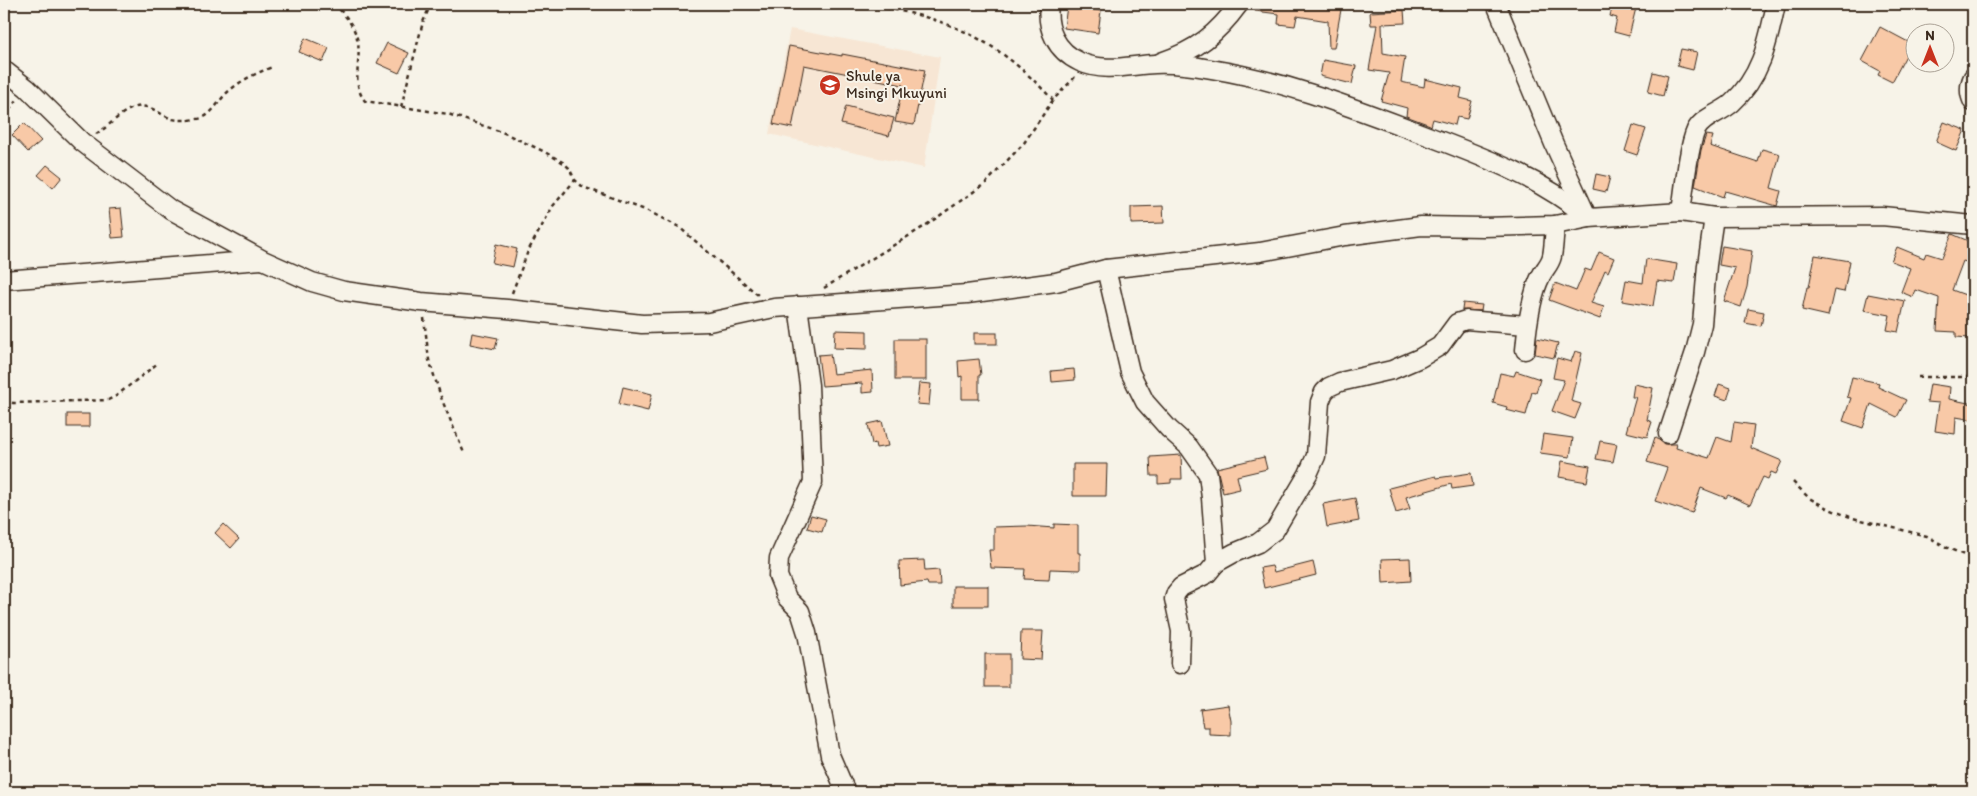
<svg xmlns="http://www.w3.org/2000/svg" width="1977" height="796" font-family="Itim,sans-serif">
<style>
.built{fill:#f7e6d4}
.building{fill:#f8c9a7;stroke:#3b2a1e}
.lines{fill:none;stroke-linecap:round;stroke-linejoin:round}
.street-casing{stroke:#3b2a1e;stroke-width:21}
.path{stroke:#3b2a1e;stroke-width:2.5;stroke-dasharray:4 4;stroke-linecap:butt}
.street{stroke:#f7f3e8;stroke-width:18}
.labels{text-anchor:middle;stroke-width:4;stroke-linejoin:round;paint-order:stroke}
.poi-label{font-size:15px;fill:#3b2a1e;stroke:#f7f3e8;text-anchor:start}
</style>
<rect width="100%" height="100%" fill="#f7f3e8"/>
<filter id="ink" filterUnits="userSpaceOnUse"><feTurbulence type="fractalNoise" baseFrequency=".02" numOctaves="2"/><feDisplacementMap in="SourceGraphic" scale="10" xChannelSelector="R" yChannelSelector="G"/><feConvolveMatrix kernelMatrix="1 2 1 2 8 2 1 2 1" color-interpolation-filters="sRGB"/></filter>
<g filter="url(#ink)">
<polygon class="built" points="790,29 940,57 924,168 769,134"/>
<g class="building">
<polygon points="1255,4 1342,4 1334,48 1329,48 1328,21 1297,16 1295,26 1278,24 1279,14 1255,11"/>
<polygon points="1613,4 1636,8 1629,36 1614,32 1617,18 1610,16"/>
<polygon points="1067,6 1101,11 1098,33 1064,28"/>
<polygon points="1404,10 1405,23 1382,24 1383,53 1405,57 1401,82 1424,87 1425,79 1462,88 1460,98 1472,101 1467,119 1457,117 1455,125 1433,119 1431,126 1430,125 1406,116 1407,108 1381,101 1389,73 1369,70 1377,25 1371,25 1370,12"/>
<polygon points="1880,27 1912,44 1892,82 1878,75 1880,71 1862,61"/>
<polygon points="305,38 329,48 323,62 299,52"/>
<polygon points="387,43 409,53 399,73 377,63"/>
<polygon points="789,46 842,56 842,54 925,70 914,125 895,122 903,85 804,65 792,128 773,124"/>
<polygon points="1681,49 1697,52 1693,70 1677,66"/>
<polygon points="1323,60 1356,66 1352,84 1320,76"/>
<polygon points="1653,72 1668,76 1663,96 1648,92"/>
<polygon points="846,106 894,118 889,136 841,124"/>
<polygon points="1944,122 1965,130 1956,151 1936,142"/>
<polygon points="24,123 41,141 28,152 12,135"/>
<polygon points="1633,125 1646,129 1637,155 1625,151"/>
<polygon points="1706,135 1713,136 1710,146 1758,162 1762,149 1780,154 1771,188 1781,191 1777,206 1725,191 1723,197 1695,186 1701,150"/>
<polygon points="47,165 62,177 53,188 38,175"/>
<polygon points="1596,174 1610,177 1606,192 1593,189"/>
<polygon points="1163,206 1164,223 1131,224 1131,207"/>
<polygon points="121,208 124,237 112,238 109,209"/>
<polygon points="1952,234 1973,243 1973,264 1963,261 1952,290 1971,297 1970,338 1956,337 1956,332 1937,331 1939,298 1916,290 1913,297 1901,292 1910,268 1891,261 1897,247 1924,258 1926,253 1942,258"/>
<polygon points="496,244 517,249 513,267 492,263"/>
<polygon points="1722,246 1752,251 1747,287 1741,307 1724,301 1735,268 1719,265"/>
<polygon points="1599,252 1614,258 1608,272 1605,270 1591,303 1604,307 1600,319 1549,300 1555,283 1576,291 1585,269 1591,271"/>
<polygon points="1815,255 1850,261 1844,292 1834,290 1828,316 1802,310 1807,287 1809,287"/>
<polygon points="1646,259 1677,264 1674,283 1657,281 1653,306 1622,301 1626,280 1643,283"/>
<polygon points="1868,294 1905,301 1898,332 1887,330 1890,315 1864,310"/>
<polygon points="1463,303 1482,305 1481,311 1462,310"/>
<polygon points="1748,309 1764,312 1761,326 1745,323"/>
<polygon points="835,330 867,331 867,349 834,348"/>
<polygon points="472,333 498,338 495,349 470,344"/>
<rect x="974" y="333" width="23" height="11"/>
<polygon points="1537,338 1558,343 1554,358 1535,354"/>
<rect x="895" y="339" width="31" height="41"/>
<polygon points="1575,351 1582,353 1571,401 1581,404 1575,419 1552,411 1564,380 1553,378 1557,358 1571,362"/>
<polygon points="830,354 833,374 872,370 873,392 862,393 862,383 822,386 818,355"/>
<polygon points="979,359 981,375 979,375 979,399 962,399 962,376 959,377 958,361"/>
<polygon points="1074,369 1075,380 1052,382 1051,371"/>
<polygon points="1516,371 1540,379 1536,393 1532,392 1526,415 1506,410 1507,407 1493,403 1500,373 1514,376"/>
<polygon points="1852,377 1879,383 1878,387 1906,400 1897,417 1871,404 1863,428 1843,421 1851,398 1847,397"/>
<polygon points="919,383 931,384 929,405 917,404"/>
<polygon points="1634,384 1653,388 1647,420 1652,422 1647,437 1626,432 1636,397 1632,397"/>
<polygon points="1719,384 1731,388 1727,400 1715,396"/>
<polygon points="1930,384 1950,387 1949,399 1973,404 1973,420 1956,417 1955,434 1935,431 1939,403 1927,402"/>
<polygon points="623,387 652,394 648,411 619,404"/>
<rect x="67" y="414" width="22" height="13"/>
<polygon points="882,421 888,446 876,448 875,443 872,444 868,424"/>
<polygon points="1734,422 1754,425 1751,448 1782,461 1776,474 1771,472 1768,479 1763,477 1750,505 1728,495 1726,498 1701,488 1692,513 1655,501 1667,468 1647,462 1655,437 1664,444 1677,444 1676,448 1709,458 1717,437 1731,442"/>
<polygon points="1543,434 1573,438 1570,457 1540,453"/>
<polygon points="1600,441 1617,444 1613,462 1596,459"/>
<polygon points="1181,455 1182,479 1171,479 1171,483 1158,484 1158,476 1151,476 1150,457"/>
<polygon points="1264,457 1267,469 1237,476 1240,489 1223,493 1217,468"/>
<polygon points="1562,461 1590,466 1587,482 1559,477"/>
<polygon points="1073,464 1107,464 1106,496 1073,496"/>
<polygon points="1471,473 1473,486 1452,489 1451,484 1406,497 1410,509 1396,513 1389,488 1436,476 1437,478"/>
<polygon points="1355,498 1359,521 1327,527 1323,504"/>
<polygon points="811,515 826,519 822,532 807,528"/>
<polygon points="223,524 239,539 231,548 215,533"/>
<polygon points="1054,524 1078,525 1078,553 1080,553 1080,570 1050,569 1049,580 1024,579 1025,569 991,568 989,550 994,550 994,527 1027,526 1054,528"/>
<polygon points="1410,558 1411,581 1383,583 1382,559"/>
<polygon points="924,560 925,571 939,570 940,585 928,585 927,582 900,585 899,561"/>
<polygon points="1313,562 1316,575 1264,588 1260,568 1272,566 1274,572"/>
<rect x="953" y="586" width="35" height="20"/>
<polygon points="1021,631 1043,631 1041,660 1020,659"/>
<rect x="985" y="654" width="24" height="33"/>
<polygon points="1228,705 1231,721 1231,735 1209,734 1209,727 1203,727 1200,709"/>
</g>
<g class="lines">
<g class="street-casing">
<g id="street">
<path d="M1049,4C1046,29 1056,51 1080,62C1105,73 1130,65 1155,64C1173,63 1194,66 1211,69C1279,80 1343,104 1407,128C1474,154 1532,172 1589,218"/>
<polyline points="1496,4 1554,144 1586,214"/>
<path d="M1161,62C1197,50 1217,34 1239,4"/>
<polyline points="4,70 27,88 82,142 171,210 263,260 312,282 344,291 421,302 507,309 642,324 709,322 774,308 967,294 1056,282 1106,269 1260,252 1345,236 1421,226 1483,227 1555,225 1589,218 1681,212 1714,217 1882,216 1973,225"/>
<path d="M1973,77C1969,85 1969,94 1973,102"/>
<path d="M1681,212C1684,192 1688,147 1696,130C1704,116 1721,113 1732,103C1762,76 1768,41 1776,4"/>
<polyline points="1106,269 1130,372 1145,402 1169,429 1189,447 1208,474 1211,498 1216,563 1207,574 1181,587 1176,593 1174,599 1181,631 1180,664"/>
<polyline points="4,280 262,260"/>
<polyline points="798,306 809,385 813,482 779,558 778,576 787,598 800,611 807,633 830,755 846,792"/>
<path d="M1525,350C1527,328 1531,295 1541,276C1544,269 1550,265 1552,256C1554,246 1554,235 1555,225"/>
<polyline points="1668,434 1695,352 1702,324 1707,265 1714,217"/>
<polyline points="1216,563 1234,553 1258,543 1275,530 1308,474 1316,456 1320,402 1324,392 1329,387 1340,382 1392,370 1420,358 1440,346 1457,323 1466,320 1527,325"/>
</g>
</g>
<g class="path">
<path d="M334,4C345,14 356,28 358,43C361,64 351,83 365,101L448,114L502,132L543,151L564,163L569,168L575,180L583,187L648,211L679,227L758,295"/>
<path d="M862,4C947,17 994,36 1053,100"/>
<polyline points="401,107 423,22 431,4"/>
<polyline points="4,116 17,100"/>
<path d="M96,134C110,126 118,114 133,108C149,102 158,114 172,119C180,121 195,120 202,118C214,113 219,99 229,91C241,80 257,73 272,67"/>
<polyline points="824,288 925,226 986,183 1024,143 1053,100 1075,77"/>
<polyline points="512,293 528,251 553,206 575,180"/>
<polyline points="424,318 429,360 442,400 464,453"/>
<polyline points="1918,377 1973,377"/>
<polyline points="4,401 13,403 108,400 116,396 158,363"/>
<polyline points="1793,482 1809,498 1829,509 1853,518 1927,536 1948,548 1973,559"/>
</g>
<use href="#street" class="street"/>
</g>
</g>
<defs>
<g id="school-disc" transform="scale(1.125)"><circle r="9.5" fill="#c8321e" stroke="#f7f3e8"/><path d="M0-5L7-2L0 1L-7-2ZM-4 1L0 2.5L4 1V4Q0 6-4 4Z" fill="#fff"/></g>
</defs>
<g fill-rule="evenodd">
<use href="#school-disc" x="830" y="85"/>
</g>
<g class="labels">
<g class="poi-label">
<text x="846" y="81">Shule ya<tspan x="846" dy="17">Msingi Mkuyuni</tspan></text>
</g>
</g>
<rect width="1977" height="796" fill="none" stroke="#f7f3e8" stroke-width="20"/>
<rect x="10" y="10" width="1957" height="776" fill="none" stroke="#3b2a1e" stroke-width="2" filter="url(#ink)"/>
<g transform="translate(1930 48)"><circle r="24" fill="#f7f3e8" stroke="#aca397"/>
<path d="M0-4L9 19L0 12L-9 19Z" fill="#c8321e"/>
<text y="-8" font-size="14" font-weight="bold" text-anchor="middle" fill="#3b2a1e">N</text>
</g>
</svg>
